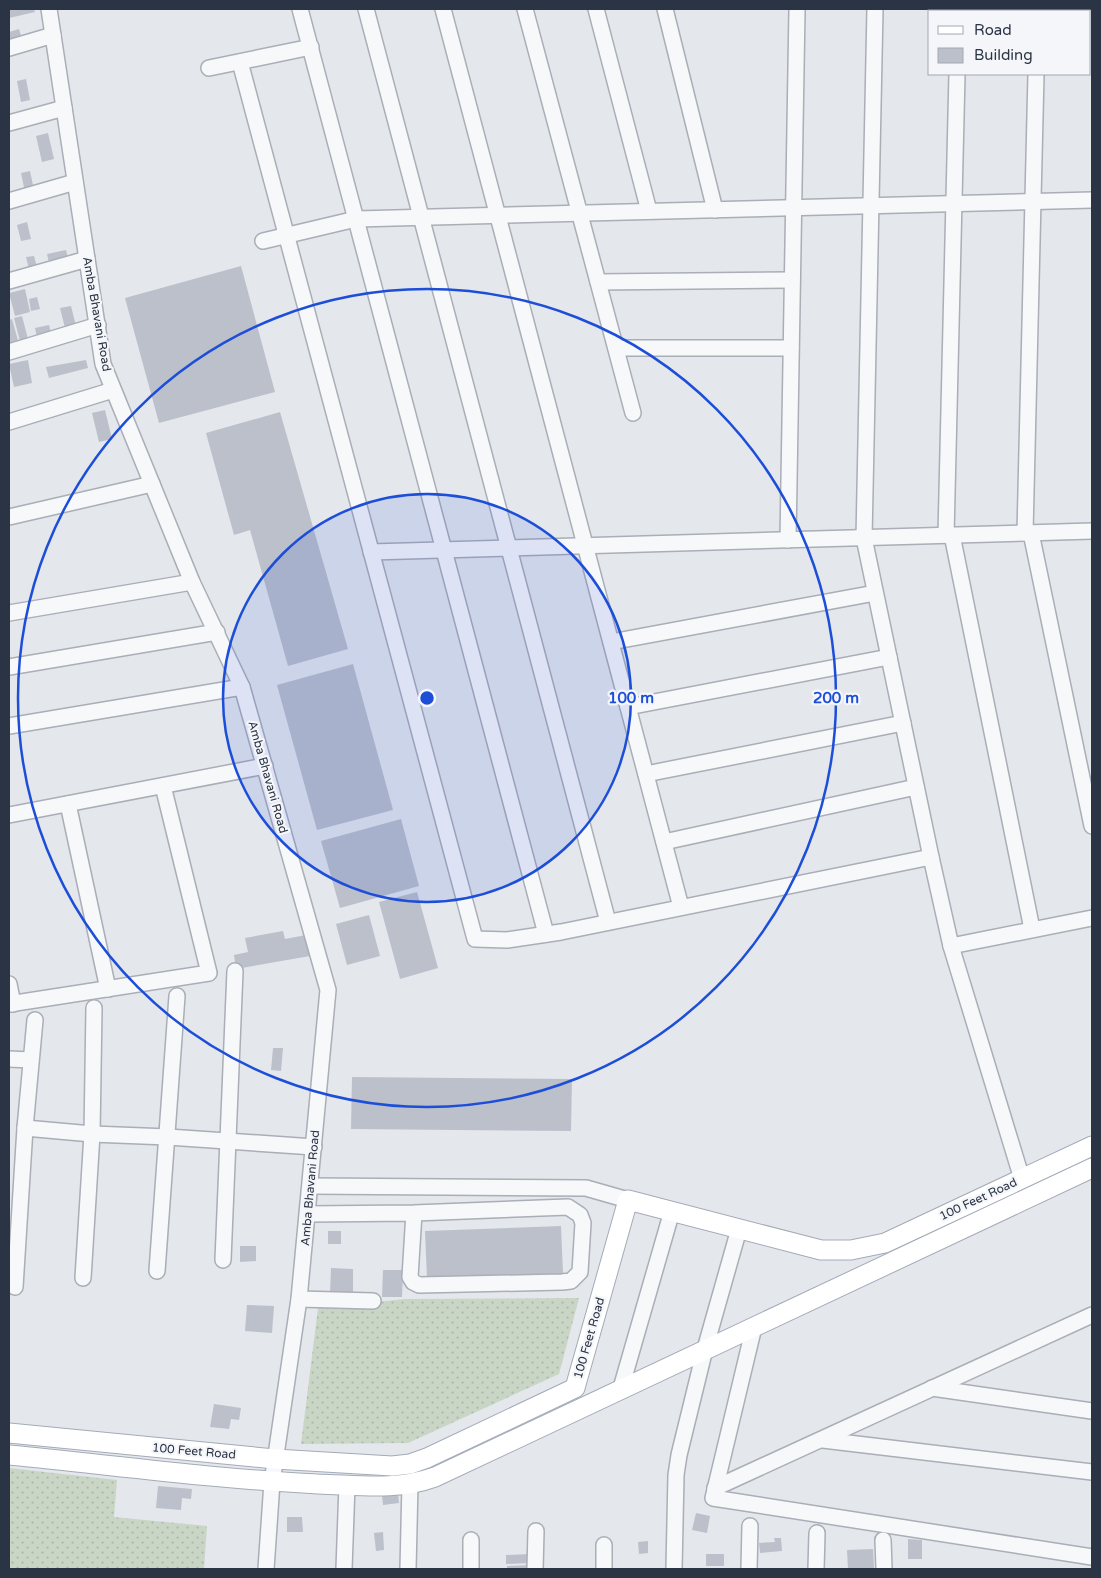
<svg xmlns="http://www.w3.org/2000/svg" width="1101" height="1578" font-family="'Varela Round',sans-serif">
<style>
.grass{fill:url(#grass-dots)}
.building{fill:#bbc0ca}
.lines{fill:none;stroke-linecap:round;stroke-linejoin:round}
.minor-casing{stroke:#a9aeb7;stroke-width:18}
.major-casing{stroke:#a3abb8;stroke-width:21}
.minor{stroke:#f7f8fa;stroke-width:15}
.major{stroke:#fff;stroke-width:19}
.ring{fill:none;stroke:#1d4ed8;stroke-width:2.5}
.labels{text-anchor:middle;stroke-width:4.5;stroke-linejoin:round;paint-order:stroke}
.street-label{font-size:12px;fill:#2b3445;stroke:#f4f6f9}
.centre{fill:#1d4ed8;stroke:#f4f6f9;stroke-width:2.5}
.ring-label{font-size:15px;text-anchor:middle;font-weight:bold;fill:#1d4ed8;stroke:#f4f6f9;stroke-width:4.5;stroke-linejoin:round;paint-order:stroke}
</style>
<defs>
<pattern id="grass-dots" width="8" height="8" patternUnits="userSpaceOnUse" patternTransform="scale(1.25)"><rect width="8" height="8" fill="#c9d6c5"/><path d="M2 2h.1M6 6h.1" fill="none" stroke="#adb8ab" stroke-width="1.8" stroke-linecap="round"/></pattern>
</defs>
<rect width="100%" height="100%" fill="#e4e7ec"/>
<g class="grass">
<polygon points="579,1298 559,1374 408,1443 301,1444 318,1308 405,1299"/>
<polygon points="9,1468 117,1480 114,1517 207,1526 204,1569 9,1569"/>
</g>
<g class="building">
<polygon points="9,9 34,9 35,12 9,18"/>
<polygon points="19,29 22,39 9,42 9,32"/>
<polygon points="26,79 30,100 21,102 17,81"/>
<polygon points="48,133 54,159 42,162 36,136"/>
<polygon points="30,171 34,190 25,192 21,173"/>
<polygon points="27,222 31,239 21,241 17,225"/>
<polygon points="66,250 68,258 49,263 47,254"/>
<polygon points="34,256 37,267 29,269 26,257"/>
<polygon points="241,266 275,392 159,423 125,298"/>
<polygon points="25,289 30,312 15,316 9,293"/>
<polygon points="37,297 40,309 31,311 29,299"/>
<polygon points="71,306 76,326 65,328 60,308"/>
<polygon points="22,316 28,339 20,341 14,318"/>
<polygon points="12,319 19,344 9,346 9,320"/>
<polygon points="49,325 51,333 37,337 35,328"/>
<polygon points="28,360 32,383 14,387 9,364"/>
<polygon points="86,360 88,368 49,378 46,367"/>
<polygon points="105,410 112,439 99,442 92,413"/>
<polygon points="280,412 348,649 288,666 250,530 234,535 206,433"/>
<polygon points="353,664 393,810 317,830 277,685"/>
<polygon points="401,819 419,886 340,908 321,841"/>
<polygon points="417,892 438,968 400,979 379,902"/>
<polygon points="369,915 380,956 347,965 336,924"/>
<polygon points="283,931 285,939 306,935 310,956 236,969 234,955 248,952 245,938"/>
<polygon points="273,1048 283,1048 281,1071 271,1070"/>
<polygon points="352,1077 572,1079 571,1131 351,1129"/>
<polygon points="561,1226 563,1274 427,1279 425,1231"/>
<rect x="328" y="1231" width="13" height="13"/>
<polygon points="240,1246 256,1246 256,1261 240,1262"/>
<polygon points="331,1268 353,1269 353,1297 330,1296"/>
<polygon points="383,1270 403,1270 402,1297 382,1297"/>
<polygon points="247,1305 274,1306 272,1333 245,1331"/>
<polygon points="214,1404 241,1408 239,1420 231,1419 229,1429 210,1427"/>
<polygon points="158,1486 192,1489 191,1499 182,1498 181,1510 156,1508"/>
<polygon points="398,1494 399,1503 383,1505 382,1495"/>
<polygon points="696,1513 710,1516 707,1533 692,1530"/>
<polygon points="287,1517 302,1517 303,1532 287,1532"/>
<polygon points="383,1532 384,1550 376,1551 374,1533"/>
<polygon points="774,1538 781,1538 782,1551 760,1553 759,1543 775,1542"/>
<polygon points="908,1539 922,1540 922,1559 908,1559"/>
<polygon points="648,1541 648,1553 639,1554 638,1542"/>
<polygon points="873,1549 874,1568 848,1569 847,1550"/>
<polygon points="530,1554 531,1563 506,1564 506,1555"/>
<rect x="706" y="1554" width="18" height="12"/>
<polygon points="531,1565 531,1569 507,1569 507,1566"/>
</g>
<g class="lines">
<g class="minor-casing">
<g id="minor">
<polyline points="49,9 103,364 192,582 242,687 328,990 299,1299 272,1482 266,1569"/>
<polyline points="300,9 546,934"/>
<polyline points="366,9 608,922"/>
<polyline points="443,9 681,907"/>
<polyline points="525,9 633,413"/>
<polyline points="596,9 649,211"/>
<polyline points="665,9 715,210"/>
<polyline points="875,9 864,538 931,857 951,946 1022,1179"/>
<polyline points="959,11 959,9"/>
<polyline points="1037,11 1037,9"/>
<polyline points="9,48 53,35"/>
<polyline points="240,62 475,939 507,940 561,932 931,857"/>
<polyline points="209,68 311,47"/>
<polyline points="9,123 64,108"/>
<polyline points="9,201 75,182"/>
<polyline points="263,241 356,219 1092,200"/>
<polyline points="9,281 87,259"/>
<polyline points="598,282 792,280"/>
<polyline points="616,348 791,348"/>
<polyline points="9,352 98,325"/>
<polyline points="9,422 113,390"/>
<polyline points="9,517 152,484"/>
<polyline points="1025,533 1036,74"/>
<polyline points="1031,533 1092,826"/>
<polyline points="946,535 957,74"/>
<polyline points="952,535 1032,929"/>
<polyline points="788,540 797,9"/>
<polyline points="371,552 1092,531"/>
<polyline points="9,613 192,582"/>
<polyline points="611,642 875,593"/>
<polyline points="9,667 217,632"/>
<polyline points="628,707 889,657"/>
<polyline points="9,726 242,687"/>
<polyline points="646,774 903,723"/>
<polyline points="68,804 108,989"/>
<polyline points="9,815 265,766"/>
<polyline points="664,842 916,787"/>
<polyline points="951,946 1092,918"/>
<polyline points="9,984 13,1004"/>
<polyline points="9,1004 209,973 163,786"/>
<polyline points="9,1059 31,1060"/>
<polyline points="25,1128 92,1134 168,1137 314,1147"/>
<polyline points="311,1186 586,1188 628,1200"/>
<polyline points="308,1214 414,1213 568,1207 580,1215 583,1223 580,1272 571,1281 562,1282 419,1285 413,1282 410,1277 414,1213"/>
<polyline points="223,1260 235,971"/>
<polyline points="157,1271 177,996"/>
<polyline points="83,1278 92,1134 94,1008"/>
<polyline points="15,1287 25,1128 35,1020"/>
<polyline points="299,1299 373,1301"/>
<polyline points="754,1327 713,1498 1092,1557"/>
<polyline points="621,1388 672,1211"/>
<polyline points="932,1388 1092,1411"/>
<polyline points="823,1440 1092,1472"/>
<polyline points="715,1488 1092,1315"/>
<polyline points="883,1540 884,1569"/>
<polyline points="344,1569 347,1485"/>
<polyline points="408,1569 410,1484"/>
<polyline points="471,1569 471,1540"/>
<polyline points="535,1569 536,1531"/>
<polyline points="604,1569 604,1545"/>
<polyline points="674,1569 676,1475 679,1455 705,1349 739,1229"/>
<polyline points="749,1569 750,1526"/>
<polyline points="816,1569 817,1533"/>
</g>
</g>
<g class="major-casing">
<g id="major">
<polyline points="9,1433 275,1459 392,1466 410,1464 427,1458 575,1388 628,1200 821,1250 851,1250 885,1243 1092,1146"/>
<path d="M9,1455C112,1465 215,1479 318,1484C359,1485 396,1491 435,1477L1092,1168"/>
</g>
</g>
<use href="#minor" class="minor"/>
<use href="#major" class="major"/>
</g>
<circle cx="427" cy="698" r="204" fill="#1d4ed8" fill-opacity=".12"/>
<g class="ring">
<circle cx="427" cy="698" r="204"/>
<circle cx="427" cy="698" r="409"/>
</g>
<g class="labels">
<g class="street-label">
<text transform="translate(97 314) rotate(80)" y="4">Amba Bhavani Road</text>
<text transform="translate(268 777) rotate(74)" y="4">Amba Bhavani Road</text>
<text transform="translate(310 1188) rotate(-85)" y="4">Amba Bhavani Road</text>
<text transform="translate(978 1199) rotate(-25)" y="4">100 Feet Road</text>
<text transform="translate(589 1338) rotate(-74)" y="4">100 Feet Road</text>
<text transform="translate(194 1451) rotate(5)" y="4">100 Feet Road</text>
</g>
</g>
<circle cx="427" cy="698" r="8" class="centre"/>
<g class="ring-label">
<text x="631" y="703">100 m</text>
<text x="836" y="703">200 m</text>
</g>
<rect width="1101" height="1578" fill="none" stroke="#2b3445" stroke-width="20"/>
<rect x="928" y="10" width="162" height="65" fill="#f4f6f9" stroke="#a4a8b1"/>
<rect x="938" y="26" width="25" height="8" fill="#ffffff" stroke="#a4a8b1"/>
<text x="974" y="35" font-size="15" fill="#2b3445">Road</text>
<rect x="938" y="48" width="25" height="15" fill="#bbc0ca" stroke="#a4a8b1"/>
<text x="974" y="60" font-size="15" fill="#2b3445">Building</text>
</svg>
